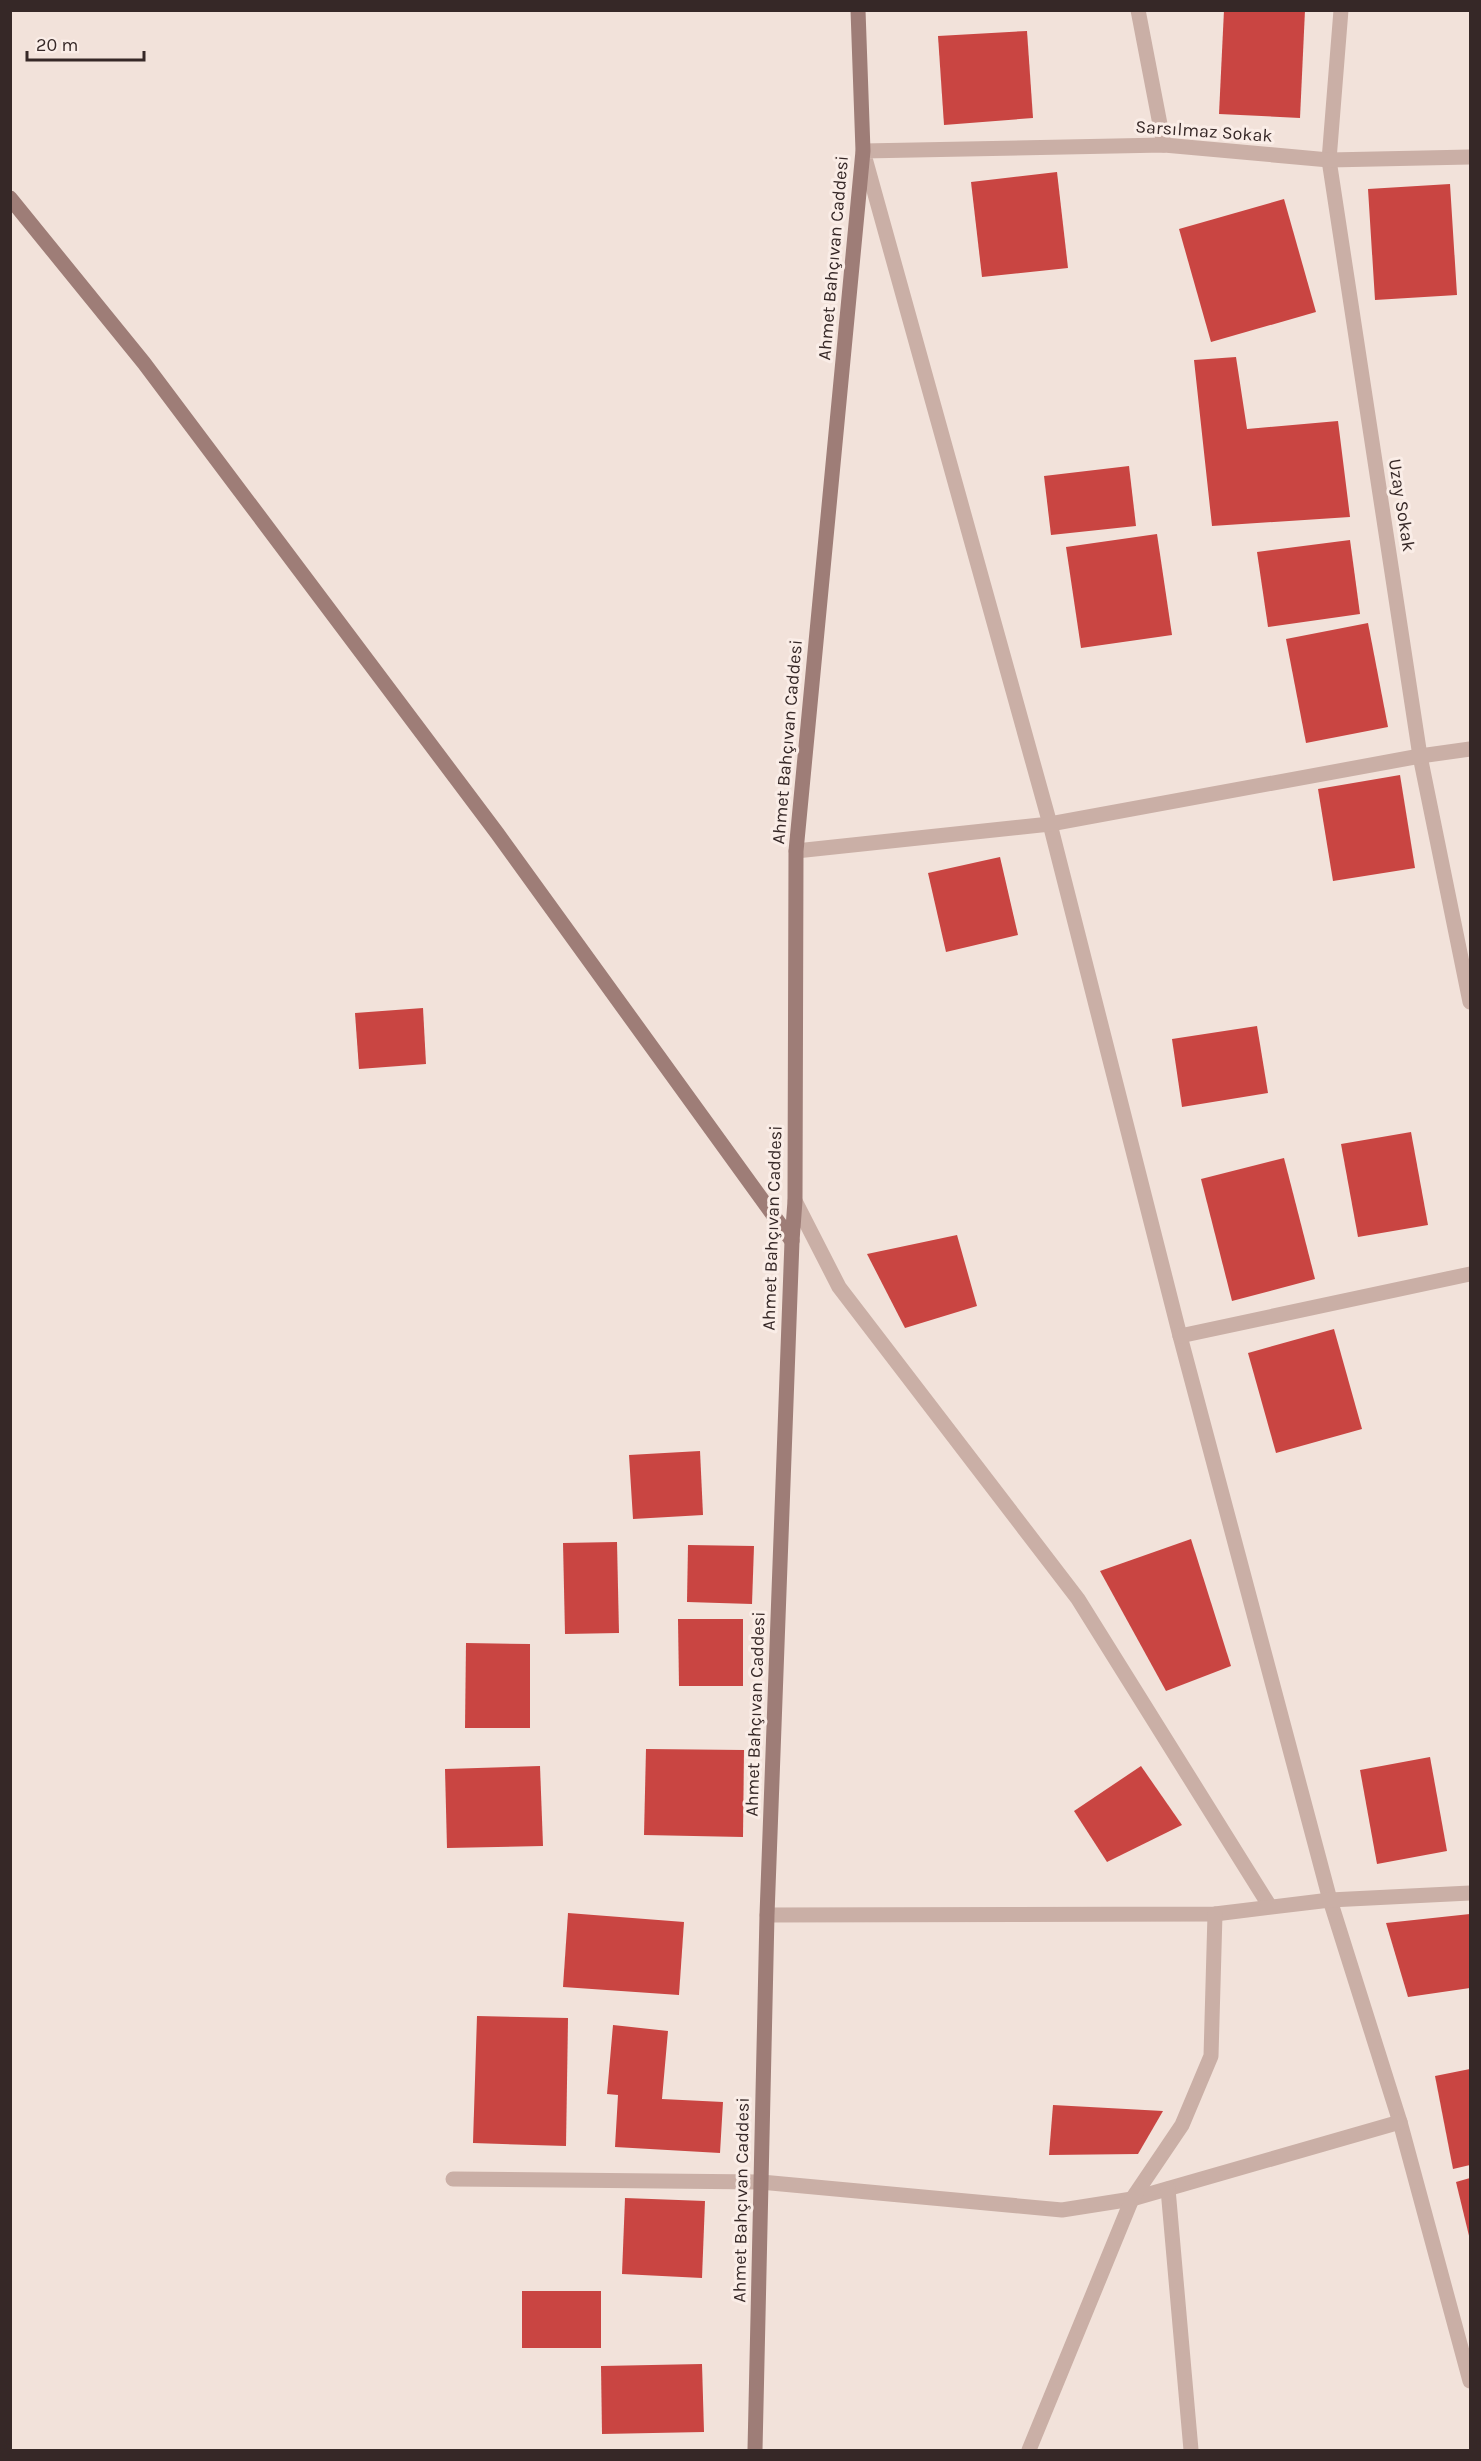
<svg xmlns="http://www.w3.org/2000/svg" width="1481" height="2461" font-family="Karla,sans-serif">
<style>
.building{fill:#c94542}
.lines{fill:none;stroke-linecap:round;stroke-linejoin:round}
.street{stroke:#caafa6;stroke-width:15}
.secondary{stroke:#9e7d77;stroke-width:15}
.labels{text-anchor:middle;stroke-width:6;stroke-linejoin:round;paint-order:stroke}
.street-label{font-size:18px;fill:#362827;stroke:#faede7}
</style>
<rect width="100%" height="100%" fill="#f2e2da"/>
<g class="building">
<polygon points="1224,10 1305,10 1300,118 1219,114"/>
<polygon points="1027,31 1033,118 944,125 938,36"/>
<polygon points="1057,172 1068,268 982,277 971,182"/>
<polygon points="1450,184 1457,295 1375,300 1368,189"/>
<polygon points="1284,199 1316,312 1211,342 1179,229"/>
<polygon points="1236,357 1247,429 1338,421 1350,517 1212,526 1194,360"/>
<polygon points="1129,466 1136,526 1051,535 1044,476"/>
<polygon points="1157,534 1172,635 1081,648 1066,547"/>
<polygon points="1350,540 1360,614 1268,627 1257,552"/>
<polygon points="1368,623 1388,727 1306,743 1286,639"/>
<polygon points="1400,775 1415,868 1333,881 1318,789"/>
<polygon points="1000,857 1018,935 946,952 928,873"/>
<polygon points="423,1008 426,1064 359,1069 355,1013"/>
<polygon points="1257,1026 1268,1093 1182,1107 1172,1039"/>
<polygon points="1411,1132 1428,1225 1358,1237 1341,1144"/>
<polygon points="1284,1158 1315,1279 1232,1301 1201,1179"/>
<polygon points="957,1235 977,1306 905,1328 867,1254"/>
<polygon points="1334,1329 1362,1429 1276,1453 1248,1353"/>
<polygon points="700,1451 703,1515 633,1519 629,1455"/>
<polygon points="1191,1539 1231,1666 1166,1691 1100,1571"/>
<polygon points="617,1542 619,1633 565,1634 563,1543"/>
<polygon points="688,1545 754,1546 752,1604 687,1602"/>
<polygon points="678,1619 743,1619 743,1686 679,1686"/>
<polygon points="466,1643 530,1644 530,1728 465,1728"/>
<polygon points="646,1749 744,1750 743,1837 644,1835"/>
<polygon points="1430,1757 1447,1851 1377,1864 1360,1770"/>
<polygon points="540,1766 543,1846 447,1848 445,1769"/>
<polygon points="1141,1766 1182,1825 1107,1862 1074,1811"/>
<polygon points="568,1913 684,1922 679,1995 563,1987"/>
<polygon points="1470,1914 1470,1988 1408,1997 1386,1923"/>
<polygon points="477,2016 568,2018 566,2146 473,2143"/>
<polygon points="613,2025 668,2031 662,2099 723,2102 720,2153 615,2147 618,2095 607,2094"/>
<polygon points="1470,2069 1470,2165 1453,2169 1435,2076"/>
<polygon points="1053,2105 1163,2111 1138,2154 1049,2155"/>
<polygon points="1470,2178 1470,2240 1456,2182"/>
<polygon points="625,2198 705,2201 702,2278 622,2274"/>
<rect x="522" y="2291" width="79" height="57"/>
<polygon points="702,2364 704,2432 602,2434 601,2366"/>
</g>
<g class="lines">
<g class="street">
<polyline points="1138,10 1164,145"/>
<polyline points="1341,10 1329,160 1420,756 1470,1002"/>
<polyline points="1470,157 1329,160 1164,145 863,151 1050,824 1180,1336 1330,1900 1400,2122 1470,2381"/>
<polyline points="796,851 1050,824 1420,756 1470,749"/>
<polyline points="795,1201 839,1287 1078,1599 1269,1905"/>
<polyline points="1180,1336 1470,1274"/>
<polyline points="767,1915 1215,1914 1330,1900 1470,1893"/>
<polyline points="453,2179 761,2182 1062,2210 1132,2199 1400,2122"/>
<polyline points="1168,2189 1191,2450"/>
<polyline points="1029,2450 1132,2199 1182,2125 1211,2056 1215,1914"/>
</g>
<g class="secondary">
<polyline points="10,198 144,363 497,833 792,1241"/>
<polyline points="755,2450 767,1915 792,1241 795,1201 796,851 863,151 858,10"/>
</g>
</g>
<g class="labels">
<g class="street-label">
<text transform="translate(1204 131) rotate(4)" y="6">Sarsılmaz Sokak</text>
<text transform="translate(833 258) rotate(-85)" y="6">Ahmet Bahçıvan Caddesi</text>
<text transform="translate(1402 505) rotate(81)" y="6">Uzay Sokak</text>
<text transform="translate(787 742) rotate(-85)" y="6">Ahmet Bahçıvan Caddesi</text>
<text transform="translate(772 1228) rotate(-88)" y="6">Ahmet Bahçıvan Caddesi</text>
<text transform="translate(755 1714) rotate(-88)" y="6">Ahmet Bahçıvan Caddesi</text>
<text transform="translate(741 2200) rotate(-89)" y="6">Ahmet Bahçıvan Caddesi</text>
</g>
</g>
<rect width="1481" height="2461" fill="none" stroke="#362827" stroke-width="24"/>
<path d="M27 51v9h117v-9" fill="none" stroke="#362827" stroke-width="3"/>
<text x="36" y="51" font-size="18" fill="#362827" stroke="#faede7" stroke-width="4.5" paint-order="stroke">20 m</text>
</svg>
